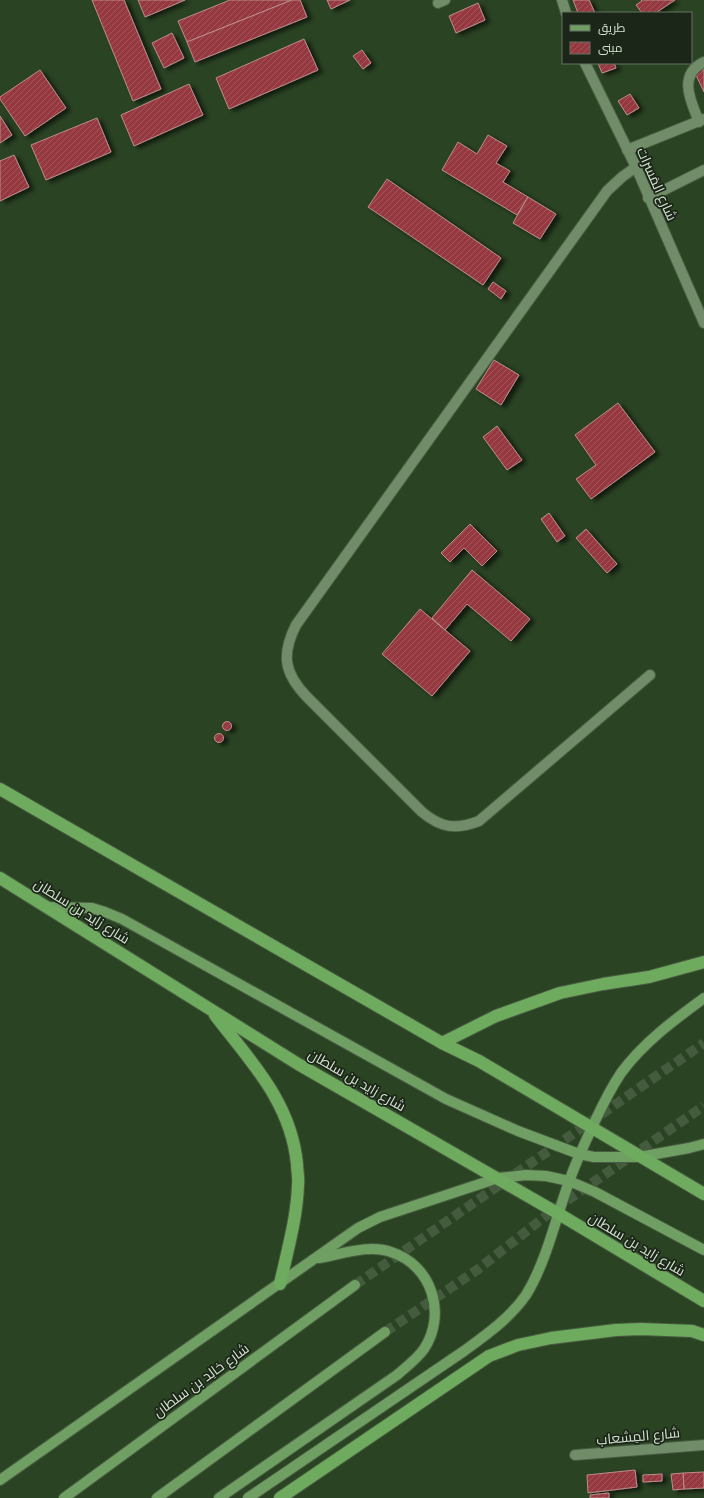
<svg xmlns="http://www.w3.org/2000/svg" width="704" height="1498" font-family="'Roboto Serif',Cairo,serif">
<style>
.building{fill:url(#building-hatch);stroke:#be8c8c;filter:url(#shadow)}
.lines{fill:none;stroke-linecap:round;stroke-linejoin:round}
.major-tunnel{stroke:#445b3d;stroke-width:10;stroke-dasharray:10 5;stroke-linecap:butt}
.minor-casing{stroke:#485d41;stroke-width:12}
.major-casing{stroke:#485d41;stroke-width:12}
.highway-casing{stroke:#485d41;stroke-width:14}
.minor{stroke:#708c68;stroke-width:10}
.major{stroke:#6f9f62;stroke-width:10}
.highway{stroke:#6fab5e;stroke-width:12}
.labels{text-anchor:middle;stroke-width:3.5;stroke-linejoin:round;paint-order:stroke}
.street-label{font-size:14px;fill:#d4e3d0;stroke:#1b2618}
</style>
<defs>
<pattern id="building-hatch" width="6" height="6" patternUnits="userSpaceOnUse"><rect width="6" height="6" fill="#95393f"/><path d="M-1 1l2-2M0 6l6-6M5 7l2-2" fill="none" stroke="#a3565a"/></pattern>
<filter id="shadow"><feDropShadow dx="4.5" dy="2.5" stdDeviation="2" flood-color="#0009"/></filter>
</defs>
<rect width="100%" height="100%" fill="#2a4323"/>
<g class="building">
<polygon points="92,0 124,0 161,89 133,101"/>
<polygon points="138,0 185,0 145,17"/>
<polygon points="230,0 292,0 187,42 178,21"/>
<polygon points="292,0 300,0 307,17 195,62 187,42"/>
<polygon points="327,0 350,0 331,9"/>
<polygon points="573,0 589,0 595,13 578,13"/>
<polygon points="641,0 675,0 657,12 658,13 642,13 636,5 642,1"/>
<polygon points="478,3 485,20 456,33 449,16"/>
<polygon points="172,33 184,58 164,68 152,43"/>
<polygon points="304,39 318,70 229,109 216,78"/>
<polygon points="362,50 371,63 363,69 353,56"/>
<polygon points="598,63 614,63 616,68 602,73"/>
<polygon points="704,69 704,92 695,73"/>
<polygon points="40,70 66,108 25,136 0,99 0,97"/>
<polygon points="189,84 203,115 134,146 121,115"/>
<polygon points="630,94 639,108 627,115 618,101"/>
<polygon points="0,116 12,135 0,143"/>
<polygon points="97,118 111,152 46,180 31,145"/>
<polygon points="488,135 507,146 496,163 510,171 503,182 528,197 517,215 442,170 458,142 477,154"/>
<polygon points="14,155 29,187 0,201 0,161"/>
<polygon points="387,179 501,258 483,285 368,207"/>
<polygon points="528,197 556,214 540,239 513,223"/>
<polygon points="493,282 506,291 501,299 488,289"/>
<polygon points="494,360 519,375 501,405 476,389"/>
<polygon points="618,403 655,452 591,499 576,479 596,465 575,435"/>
<polygon points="497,426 522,460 507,470 483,437"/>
<polygon points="549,513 565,536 557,542 541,519"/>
<polygon points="470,524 497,551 482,566 464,548 450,562 441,553"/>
<polygon points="586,529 617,564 607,573 576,538"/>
<polygon points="472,570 530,619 511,641 467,604 445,630 432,618"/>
<polygon points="420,609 470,651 432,696 382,654"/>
<circle cx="227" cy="726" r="4.5"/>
<circle cx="219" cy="738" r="4.5"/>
<polygon points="635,1470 637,1487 588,1493 587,1475"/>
<polygon points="704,1472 704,1488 684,1489 683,1473"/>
<polygon points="683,1473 684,1489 673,1490 671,1474"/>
<polygon points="662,1474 662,1481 643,1482 643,1475"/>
<polygon points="609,1493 609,1498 590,1498 590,1495"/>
</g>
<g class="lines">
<g class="major-tunnel">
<polyline points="355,1285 704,1043"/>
<polyline points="385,1332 477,1270 556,1208 704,1106"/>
</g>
<g class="minor-casing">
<g id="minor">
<polyline points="562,0 566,13"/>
<polyline points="438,3 445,0"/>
<polyline points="585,63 636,167 704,323"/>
<path d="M699,122C691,101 677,75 704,62"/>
<polyline points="627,150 704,119"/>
<path d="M636,167L622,177L607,191L296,625C281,655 284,673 307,697L422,812C441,828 456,830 479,821L650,675"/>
<polyline points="648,198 704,170"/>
<polyline points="575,1455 704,1445"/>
</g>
</g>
<g class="major-casing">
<g id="major">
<polyline points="46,907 92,908 105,912 122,919 446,1099 518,1131 579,1154 594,1157 639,1157 689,1148 704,1144"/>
<polyline points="0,1480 358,1228 380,1217 498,1178 526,1175 546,1176 569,1181 595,1192 704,1250"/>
<polyline points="64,1498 355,1285"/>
<polyline points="157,1498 385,1332"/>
<path d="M219,1498L397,1375C406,1367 417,1359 424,1349C447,1314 432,1265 391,1252C369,1244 342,1254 319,1258"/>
<path d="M248,1498L464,1351C486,1335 510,1318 526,1295C546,1263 556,1217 569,1182C576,1161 586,1141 595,1121C603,1104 611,1088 621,1073C643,1043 674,1020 704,998"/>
</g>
</g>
<g class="highway-casing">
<g id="highway">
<polyline points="0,789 442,1043 479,1061 704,1194"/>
<polyline points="0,878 298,1064 559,1214 704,1301"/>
<path d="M215,1015C251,1062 291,1102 297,1164C297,1171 299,1178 298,1185C297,1218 287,1252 280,1284"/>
<polyline points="442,1043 496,1016 560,993 603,984 649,977 704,962"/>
<polyline points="280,1498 489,1356 518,1345 551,1338 616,1330 641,1329 692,1331 704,1335"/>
</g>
</g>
<use href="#minor" class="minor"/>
<use href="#major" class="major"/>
<use href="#highway" class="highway"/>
</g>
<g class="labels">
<g class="street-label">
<text transform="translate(657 184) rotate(66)" y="5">شارع المَسرات</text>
<text transform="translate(82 911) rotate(32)" y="5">شارع زايد بن سلطان</text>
<text transform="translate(357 1080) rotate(30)" y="5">شارع زايد بن سلطان</text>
<text transform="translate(637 1244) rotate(31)" y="5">شارع زايد بن سلطان</text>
<text transform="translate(201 1380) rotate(-36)" y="5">شارع خالِد بن سلطان</text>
<text transform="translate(638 1436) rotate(-5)" y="5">شارع المِشعاب</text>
</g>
</g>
<rect x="562" y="12" width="130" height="52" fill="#1b2618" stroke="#657262"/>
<rect x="570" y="25" width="20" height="6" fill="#6f9f62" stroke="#657262"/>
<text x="598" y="32" font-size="12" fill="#d4e3d0">طريق</text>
<rect x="570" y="42" width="20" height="12" fill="url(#building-hatch)" stroke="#657262"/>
<text x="598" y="52" font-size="12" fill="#d4e3d0">مبنى</text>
</svg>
